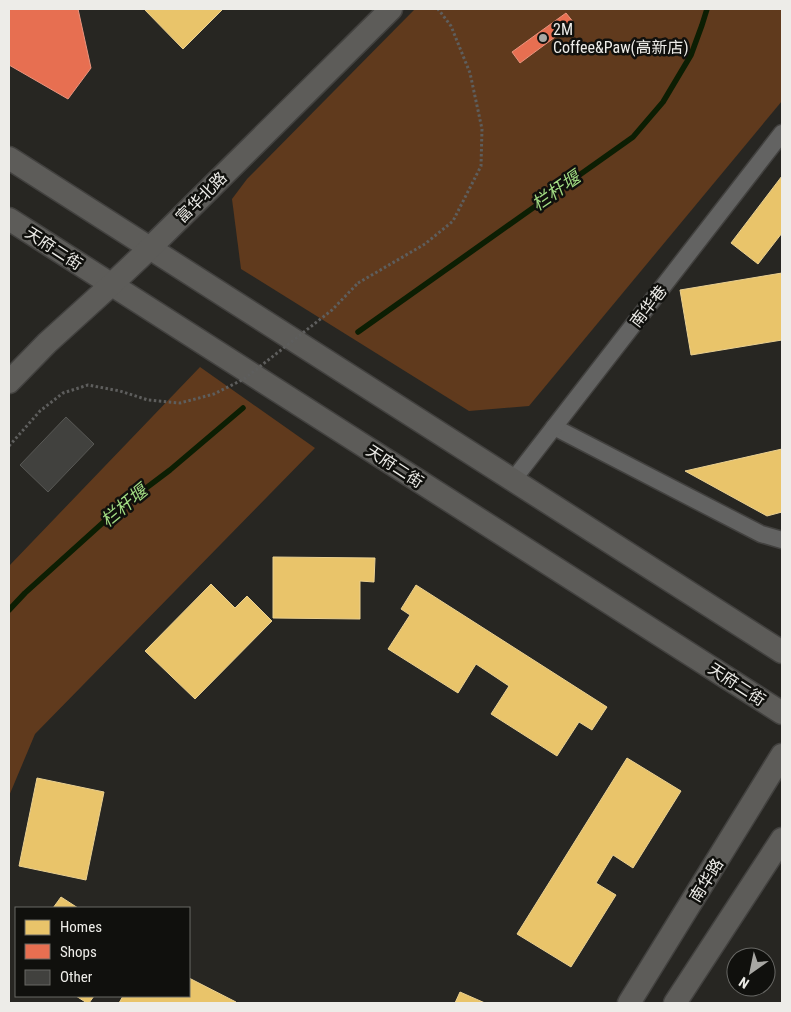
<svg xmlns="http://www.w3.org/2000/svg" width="791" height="1012" font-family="'Roboto Condensed','Noto Sans SC',sans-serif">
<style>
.green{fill:#603a1d}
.homes{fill:#e9c46a;stroke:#ead090}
.shops{fill:#e76f51;stroke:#e9947e}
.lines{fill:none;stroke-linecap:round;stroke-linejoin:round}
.stream{stroke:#0c1e03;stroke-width:5.5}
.building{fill:#41413e;stroke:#585855}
.street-casing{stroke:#42413f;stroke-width:19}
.secondary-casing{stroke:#42413f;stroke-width:25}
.path{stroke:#5e5e5d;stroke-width:3;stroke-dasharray:2.5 2.5;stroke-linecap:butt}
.street{stroke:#636362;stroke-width:16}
.secondary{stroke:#5d5c59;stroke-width:22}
.path-bridge{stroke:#5e5e5d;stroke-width:3;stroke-dasharray:2.5 2.5;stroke-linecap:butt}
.poi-dot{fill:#a8a7a3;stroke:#10100d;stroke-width:2}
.labels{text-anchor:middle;stroke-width:5;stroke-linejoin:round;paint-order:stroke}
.poi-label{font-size:16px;fill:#edece8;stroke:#10100d;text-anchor:start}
.street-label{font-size:16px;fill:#edece8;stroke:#10100d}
.water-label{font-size:18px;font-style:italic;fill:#a2dc83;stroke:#10100d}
</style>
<rect width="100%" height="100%" fill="#272622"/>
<g class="green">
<polygon points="415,9 782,9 782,101 529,406 469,411 241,269 232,199 247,179"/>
<polygon points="200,367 315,448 35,734 9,796 9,566"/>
</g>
<g class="homes">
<polygon points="144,9 223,9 183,49"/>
<polygon points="782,176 782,233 758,264 731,243"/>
<polygon points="782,273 782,340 691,355 680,290"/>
<polygon points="782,449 782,512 767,516 685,471"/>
<polygon points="273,557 375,558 374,582 360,581 360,619 273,618"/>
<polygon points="211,584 235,608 247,596 272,621 195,699 145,651"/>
<polygon points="416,585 607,707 592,730 579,722 557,756 491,714 509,686 476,664 458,693 388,649 410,615 401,609"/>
<polygon points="627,758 681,791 633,868 613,855 596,883 616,895 571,967 517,934"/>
<polygon points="37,778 104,792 86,880 19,866"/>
<polygon points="61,897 78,908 53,908"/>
<polygon points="189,978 236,1002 235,1003 119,1003 123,996 189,996"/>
<polygon points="460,992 485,1003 455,1003"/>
<polygon points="76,996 94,996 89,1003 87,1003"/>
</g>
<g class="shops">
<polygon points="9,9 78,9 91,68 68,99 9,65"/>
<polygon points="566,13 574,23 520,63 512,52"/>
</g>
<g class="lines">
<g class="stream">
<polyline points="358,332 633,137 663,102 691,55 702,25 707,9"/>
<polyline points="9,610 25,593 117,510 170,470 243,408"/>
</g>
</g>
<polygon class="building" points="66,417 94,444 48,492 20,465"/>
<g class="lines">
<g class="street-casing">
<g id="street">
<polyline points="554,427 761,534 782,540"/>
<polyline points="513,480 782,133"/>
</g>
</g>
<g class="secondary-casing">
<g id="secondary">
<polyline points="9,158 782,652"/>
<polyline points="9,219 782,713"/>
<polyline points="9,382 47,343 111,285 150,248 391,9"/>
<polyline points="629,1003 782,755"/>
<polyline points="675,1003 782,839"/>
</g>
</g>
<polyline class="path" points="358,283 425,244 453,221 481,166 482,129 470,73 451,26 438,9"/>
<use href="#street" class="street"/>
<use href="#secondary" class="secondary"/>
<polyline class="path-bridge" points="9,446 40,411 63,393 88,385 120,391 148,400 180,403 214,394 244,379 332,310 358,283"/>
</g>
<circle class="poi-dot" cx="543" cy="38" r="5"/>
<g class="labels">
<g class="poi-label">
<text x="553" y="35">2M<tspan x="553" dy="18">Coffee&amp;Paw(高新店)</tspan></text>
</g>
<g class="street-label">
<text transform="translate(201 197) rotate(-45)" y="6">富华北路</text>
<text transform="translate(54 248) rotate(33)" y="6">天府二街</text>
<text transform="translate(648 306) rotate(-52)" y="6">南华巷</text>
<text transform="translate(395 466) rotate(33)" y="6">天府二街</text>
<text transform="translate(737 684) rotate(33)" y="6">天府二街</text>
<text transform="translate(706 880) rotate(-58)" y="6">南华路</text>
</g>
<g class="water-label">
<text transform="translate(556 191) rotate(-35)" y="6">栏杆堰</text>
<text transform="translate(124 506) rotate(-40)" y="6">栏杆堰</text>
</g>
</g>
<rect width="791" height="1012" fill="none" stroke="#edece8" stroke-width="20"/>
<rect x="15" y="907" width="175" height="90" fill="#10100d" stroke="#686865"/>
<rect x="25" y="920" width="25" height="15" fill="#e9c46a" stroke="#686865"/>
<text x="60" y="932" font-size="15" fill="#edece8">Homes</text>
<rect x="25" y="944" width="25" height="15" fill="#e76f51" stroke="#686865"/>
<text x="60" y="957" font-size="15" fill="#edece8">Shops</text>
<rect x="25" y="970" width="25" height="15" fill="#41413e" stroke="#686865"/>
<text x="60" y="982" font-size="15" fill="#edece8">Other</text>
<g transform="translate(751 972) rotate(213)"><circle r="24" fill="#10100d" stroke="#686865"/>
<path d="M0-4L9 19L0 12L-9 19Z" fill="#a8a7a3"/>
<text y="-8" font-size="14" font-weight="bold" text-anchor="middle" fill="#edece8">N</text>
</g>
</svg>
